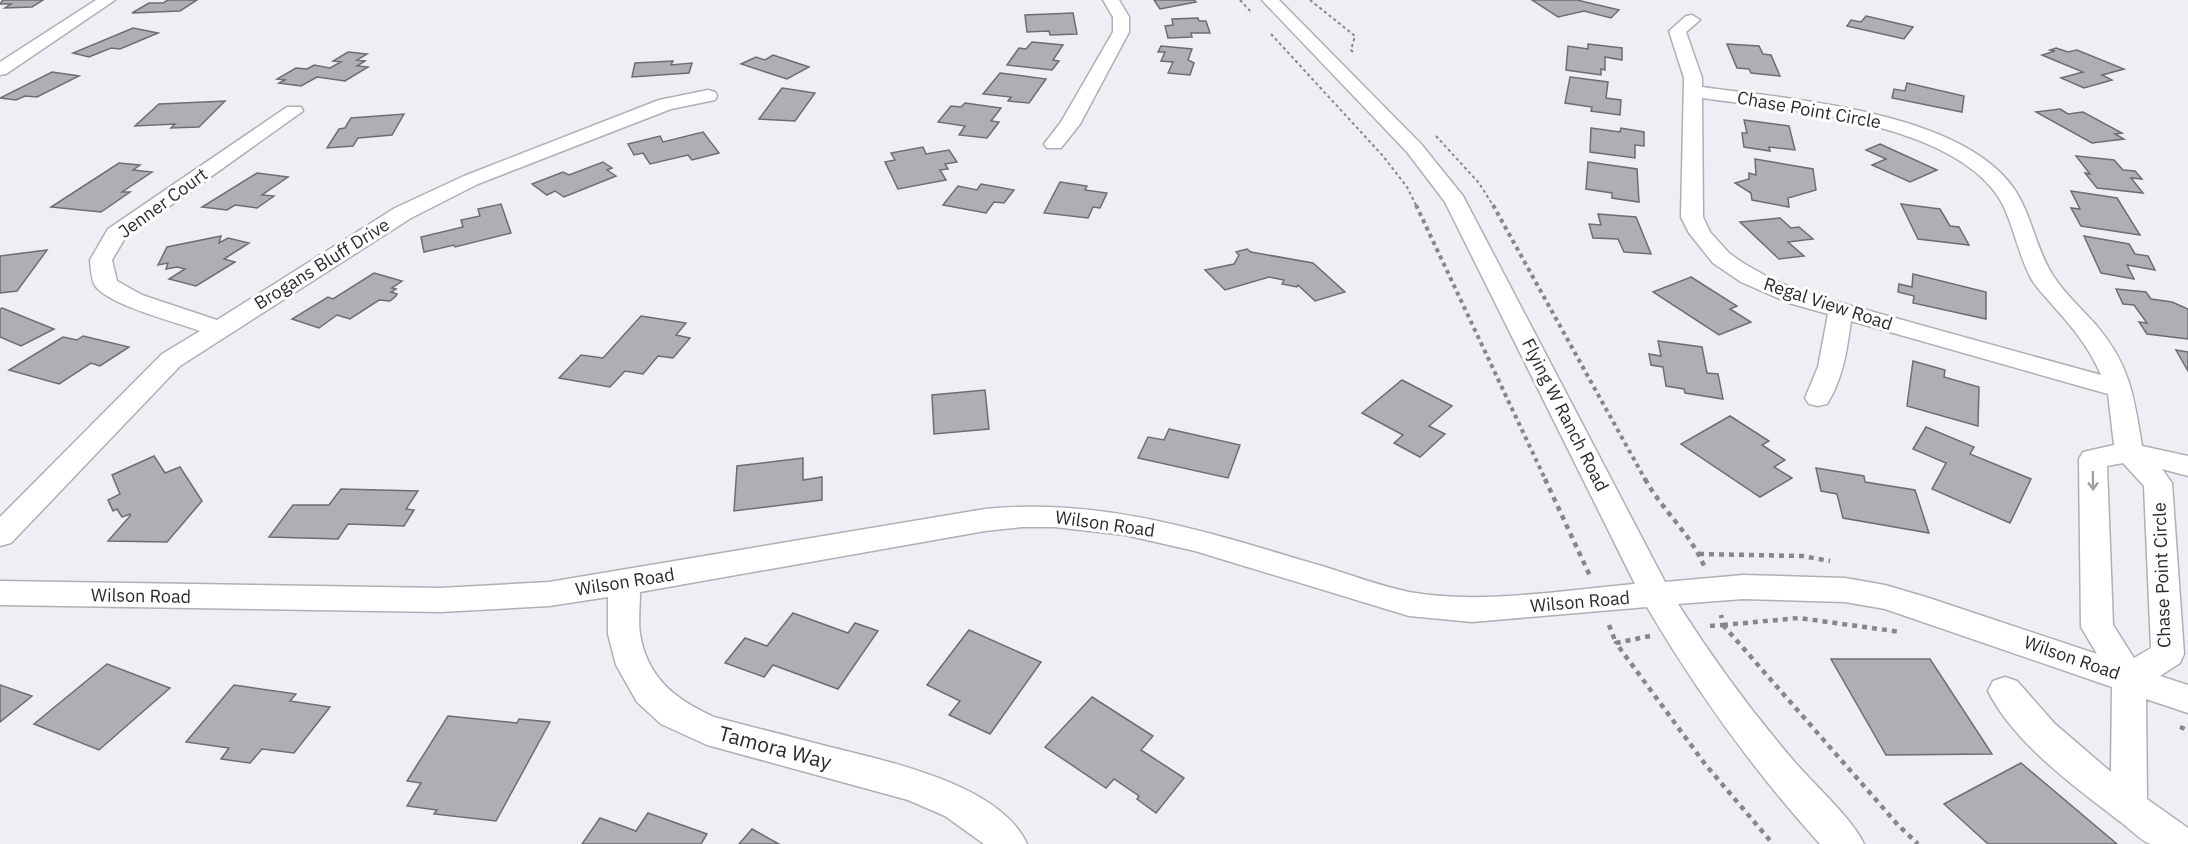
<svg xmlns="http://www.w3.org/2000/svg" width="2188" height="844" font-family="'IBM Plex Sans',sans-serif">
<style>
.building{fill:#aeaeb4;stroke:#6d6d72;stroke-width:1.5}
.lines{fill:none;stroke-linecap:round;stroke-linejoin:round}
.minor-casing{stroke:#afafb5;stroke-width:3}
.path-far2{stroke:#87878b;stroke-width:2;stroke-dasharray:3 3;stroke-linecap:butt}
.path-far1{stroke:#87878b;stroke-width:4;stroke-dasharray:4 4;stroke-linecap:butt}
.path{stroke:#87878b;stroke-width:4.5;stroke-dasharray:5 5;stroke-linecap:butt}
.minor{fill:#fff;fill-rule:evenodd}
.oneway{stroke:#a0a0a1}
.labels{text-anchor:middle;stroke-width:6;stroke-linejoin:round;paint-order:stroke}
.street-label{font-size:18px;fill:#2b2b2e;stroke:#fff}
.near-street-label{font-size:21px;fill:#2b2b2e;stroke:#fff}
</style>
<rect width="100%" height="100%" fill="#eeeef4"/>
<g class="building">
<polygon points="3,0 43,0 32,7 5,8 11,4 0,4"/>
<polygon points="168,0 197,0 180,11 132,13 149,3 163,3"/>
<polygon points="1154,0 1194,0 1196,2 1160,9"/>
<polygon points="1532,0 1577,0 1619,10 1611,18 1584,11 1558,17"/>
<polygon points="1073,13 1077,34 1050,35 1049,31 1027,32 1025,15"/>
<polygon points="1866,16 1913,27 1904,39 1847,26 1851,20 1861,22"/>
<polygon points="1198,18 1199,21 1206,21 1210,33 1191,33 1192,37 1168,38 1165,26 1173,25 1172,19"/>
<polygon points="133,28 158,33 120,49 111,48 89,57 73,53"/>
<polygon points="1032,42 1063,45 1053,60 1059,61 1052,70 1007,65 1019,48 1026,49"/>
<polygon points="1588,44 1622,48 1622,60 1605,57 1605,70 1601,69 1601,75 1566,70 1568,46 1588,49"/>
<polygon points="1727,44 1759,46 1763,54 1771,55 1780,76 1751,73 1749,69 1737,68"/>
<polygon points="1161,46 1192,49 1188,60 1194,63 1190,75 1168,73 1173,62 1161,61 1165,52 1158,52"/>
<polygon points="2056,48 2068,52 2077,50 2124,69 2102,75 2112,80 2084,88 2061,78 2083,72 2042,55 2055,51 2050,50"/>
<polygon points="348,52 367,54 357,60 365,61 357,66 368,67 345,81 317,77 301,86 279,83 285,80 277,79 296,68 307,69 314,65 330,68 341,62 333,61"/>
<polygon points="773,55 809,67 787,79 741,64 756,57 765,60"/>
<polygon points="673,61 671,65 692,63 689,73 632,77 635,63"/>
<polygon points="52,72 79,76 37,97 25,96 16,100 0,98"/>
<polygon points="1000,73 1046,79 1029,103 1008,101 1011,97 983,94"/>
<polygon points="1570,77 1608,82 1606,98 1621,100 1620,115 1591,111 1592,107 1565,103"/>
<polygon points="1907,83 1964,96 1962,112 1892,98 1894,89 1905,91"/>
<polygon points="782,88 815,93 795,121 759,119"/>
<polygon points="225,101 199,127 171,128 175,124 135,126 159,104"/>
<polygon points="965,103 1001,108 991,121 999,122 987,138 959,135 965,126 938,122 951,106 961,107"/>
<polygon points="2060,109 2068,114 2083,112 2122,133 2115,134 2124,139 2092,143 2036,112"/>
<polygon points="404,114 392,135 358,138 353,146 327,148 339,129 345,128 351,118"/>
<polygon points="1744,120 1789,126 1795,150 1769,147 1770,151 1744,147 1742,133 1747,133"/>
<polygon points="1591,128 1620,132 1621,128 1644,132 1644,146 1635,145 1635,158 1590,152"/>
<polygon points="703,132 719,153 692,160 688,155 650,164 643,153 634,155 628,144 660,136 663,142"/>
<polygon points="1880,144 1937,170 1910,182 1872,165 1886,159 1866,150"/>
<polygon points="923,147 926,154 949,150 957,162 945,164 948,169 940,170 946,180 898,189 885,162 895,160 891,153"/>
<polygon points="2076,156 2114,160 2123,170 2135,171 2142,179 2131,178 2143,193 2097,188 2085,173 2090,174"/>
<polygon points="1755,159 1813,169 1816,190 1788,198 1789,207 1752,200 1751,193 1735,183 1749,179 1749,173 1756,175"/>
<polygon points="603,162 612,168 607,170 616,176 564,197 555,191 547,195 532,184 563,172 569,175"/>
<polygon points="1588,162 1637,169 1639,202 1612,198 1612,193 1586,189"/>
<polygon points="119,163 140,165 133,170 152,172 122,192 130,192 101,212 51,207"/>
<polygon points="257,173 288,177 262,195 274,196 257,208 235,205 227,210 202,207"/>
<polygon points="1060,182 1087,186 1085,190 1107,193 1100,208 1093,207 1088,218 1044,213"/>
<polygon points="981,184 1014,190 1004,203 994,202 986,213 943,205 958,186 977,190"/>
<polygon points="2071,191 2117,198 2140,235 2081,226 2071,208 2080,209"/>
<polygon points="501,204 511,233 455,247 454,245 424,252 421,237 463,227 461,220 480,216 478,209"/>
<polygon points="1901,204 1940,209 1950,226 1959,227 1969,245 1918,239"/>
<polygon points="1598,214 1636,217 1651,254 1624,252 1618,239 1593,238 1589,224 1601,225"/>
<polygon points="1780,218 1791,228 1799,227 1813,239 1788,242 1804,256 1779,259 1740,222"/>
<polygon points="221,236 219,243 228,238 249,243 224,259 235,262 196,286 169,279 185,269 177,267 166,269 168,263 158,265 167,247"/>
<polygon points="2084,236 2129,244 2135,254 2148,256 2155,270 2127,265 2134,279 2101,273"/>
<polygon points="1247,249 1251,252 1313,263 1345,292 1315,301 1298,285 1297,287 1282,284 1284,280 1269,277 1225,290 1205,270 1234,264 1239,255 1236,252"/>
<polygon points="47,250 17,291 0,293 0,256"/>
<polygon points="374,273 402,281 392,288 396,289 391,292 397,294 396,296 390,301 379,300 350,319 337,315 319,328 292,319 328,297 333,299"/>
<polygon points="1913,274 1986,292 1986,319 1913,303 1914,296 1898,292 1899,284 1912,287"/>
<polygon points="1691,277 1737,306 1730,309 1751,322 1719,335 1653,292"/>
<polygon points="2116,289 2146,292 2151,299 2172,302 2188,309 2188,339 2147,334 2139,322 2147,323 2134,305 2123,304"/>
<polygon points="2,308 54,329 21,346 0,337 0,309"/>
<polygon points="641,316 686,323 676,335 690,338 673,358 658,356 643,374 625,371 610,387 559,378 581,355 603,358"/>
<polygon points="83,336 129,347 100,366 91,363 59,384 9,370 63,337 77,340"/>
<polygon points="1658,341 1702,347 1707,373 1718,374 1723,399 1685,393 1684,389 1666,386 1663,367 1651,365 1649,354 1661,356"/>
<polygon points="2176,350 2188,352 2188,371"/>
<polygon points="1913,361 1945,370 1944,377 1979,387 1978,426 1907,406"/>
<polygon points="1402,380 1452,406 1429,426 1445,434 1420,457 1394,443 1403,435 1362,413"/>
<polygon points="985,390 989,429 934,434 932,395"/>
<polygon points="1730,416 1769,441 1762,445 1785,460 1774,467 1792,478 1760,497 1681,444"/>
<polygon points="1926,427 1974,447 1970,454 2031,479 2010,523 1932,489 1946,463 1913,449"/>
<polygon points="1169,429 1240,445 1228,478 1138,458 1148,437 1164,440"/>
<polygon points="154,456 165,473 180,467 202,501 167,542 108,541 130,516 130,514 122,517 117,509 113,511 108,500 120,494 112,475"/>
<polygon points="803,458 803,480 822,477 822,500 734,511 737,466"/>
<polygon points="1816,468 1864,476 1865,482 1915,490 1929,533 1843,518 1837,494 1821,491"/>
<polygon points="341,489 418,491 406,509 414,510 404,526 348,524 338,539 269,537 293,505 329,505"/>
<polygon points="793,613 848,633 855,623 878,631 838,689 773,665 764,677 725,663 745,638 767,646"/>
<polygon points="969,630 1041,662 990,734 949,715 960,701 927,685"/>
<polygon points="1831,659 1930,659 1992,754 1886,755"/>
<polygon points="107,664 170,688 99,750 34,724"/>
<polygon points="0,685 32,696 0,722"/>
<polygon points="234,685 296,694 290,701 330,707 294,753 262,749 250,763 221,759 229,748 186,742"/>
<polygon points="1092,697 1153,736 1141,750 1184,778 1156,813 1137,799 1139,796 1114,779 1106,788 1045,747"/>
<polygon points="448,716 517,723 519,719 550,722 496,821 434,814 437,810 407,806 421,783 407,781"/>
<polygon points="2021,763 2117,844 1988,844 1944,804"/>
<polygon points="648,813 707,834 701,844 582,844 600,818 636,831"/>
<polygon points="752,829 779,844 739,844"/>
</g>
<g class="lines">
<g class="minor-casing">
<g id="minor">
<polygon points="96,0 115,0 6,74 0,75 0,62"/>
<polygon points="1103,0 1119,0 1129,17 1129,32 1080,124 1061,148 1047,148 1044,144 1061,122 1113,32 1113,17"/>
<path d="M1262,0H1279L1421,144L1463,196L1665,582L1743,575L1845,578L1885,585L1929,598L2097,654L2081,627L2079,459L2083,452L2114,445L2108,394L1851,321C1847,350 1843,379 1827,404L1818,406L1809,404L1805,398L1818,367L1828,314L1789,303L1741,282L1713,263L1689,233L1681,217L1684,78L1669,31L1686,16L1692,15L1700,20L1686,32L1702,78V87C1789,99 1957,111 2012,186C2032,213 2035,249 2054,277C2065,294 2082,309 2096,325C2130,365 2134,396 2142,446L2188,456V476L2162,469L2172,483L2184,654L2180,663L2160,676L2188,685V713L2146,699L2147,799L2188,828V844C2177,844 2162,844 2151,844C2142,842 2130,829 2122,823C2076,788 2014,743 1988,691L1993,681L2005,677L2017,681L2055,724L2111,772L2112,687L1885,609L1845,602L1743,599L1678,604C1713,659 1751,711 1793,760C1813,784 1852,818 1864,844H1820C1754,771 1697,692 1647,607L1472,622L1409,616L1195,551L1125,535L1054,527H1022L985,531L640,592C640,606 638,621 640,634C647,678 676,700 714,717C752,727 791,737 830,747C889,762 1000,784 1027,844H984L945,816L908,800L707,745L661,724L637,702L616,665L608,634V597L549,606L440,612L0,605V581L440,588L549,582L985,509C1105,497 1209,533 1322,566C1351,575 1380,586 1409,592C1479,605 1564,590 1635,584L1445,202L1407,152ZM1702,98C1786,110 1940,120 1995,192C2012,214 2017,254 2032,280C2038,290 2048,299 2055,308C2074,329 2090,349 2101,375L1805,293L1773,280L1743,263L1729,253L1710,232L1703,217ZM2123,463L2144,486L2151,648L2134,658L2113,625L2107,466Z"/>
<path d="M708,90L715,92L717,96L715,100L671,109L478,184L411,218L180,366L11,543L0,546V517L162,354L200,331C176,322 112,306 96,287C91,281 91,268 90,260L108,229L287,107H301L303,111L125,238L112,260L117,281L142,295L217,320L395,208L464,176L659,100Z"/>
</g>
</g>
<g class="path-far2">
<polyline points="1240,0 1252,13"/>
<polyline points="1310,0 1355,36 1351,50 1353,52"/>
<polyline points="1271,34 1383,156 1407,187 1417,207"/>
<polyline points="1436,136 1479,183 1494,207"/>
</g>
<g class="path-far1">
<polyline points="1416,205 1546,481"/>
<polyline points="1493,205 1646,481"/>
</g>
<g class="path">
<polyline points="1545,479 1590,576"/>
<path d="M1645,479C1662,510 1691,534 1704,566"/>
<polyline points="1699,554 1802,556 1830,561"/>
<polyline points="1609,625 1616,643"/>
<polyline points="1723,625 1799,618 1901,632"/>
<polyline points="1723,625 1898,825 1918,844"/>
<polyline points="1710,626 1723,625 1721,615"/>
<polyline points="1650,636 1616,643 1705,764 1773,844"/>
<polyline points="2180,727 2188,730"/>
</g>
<use href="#minor" class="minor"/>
</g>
<defs><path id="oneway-shaft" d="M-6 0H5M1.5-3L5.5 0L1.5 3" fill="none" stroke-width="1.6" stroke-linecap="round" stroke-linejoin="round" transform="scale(1.5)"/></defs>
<use class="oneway" href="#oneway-shaft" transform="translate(2093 481) rotate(89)"/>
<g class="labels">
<g class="street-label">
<text transform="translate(1809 110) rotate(10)" y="6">Chase Point Circle</text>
<text transform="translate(163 203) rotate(-36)" y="6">Jenner Court</text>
<text transform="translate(322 264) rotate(-32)" y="6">Brogans Bluff Drive</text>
<text transform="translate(1828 304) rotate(18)" y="6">Regal View Road</text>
<text transform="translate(1565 415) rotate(63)" y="6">Flying W Ranch Road</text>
<text transform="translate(1105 524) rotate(8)" y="6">Wilson Road</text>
<text transform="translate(2162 575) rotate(-92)" y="6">Chase Point Circle</text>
<text transform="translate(625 582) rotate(-9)" y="6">Wilson Road</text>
<text transform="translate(141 596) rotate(1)" y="6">Wilson Road</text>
<text transform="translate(1580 602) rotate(-5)" y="6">Wilson Road</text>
<text transform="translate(2072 658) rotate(19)" y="6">Wilson Road</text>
</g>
<g class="near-street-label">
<text transform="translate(775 748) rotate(15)" y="7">Tamora Way</text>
</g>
</g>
</svg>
